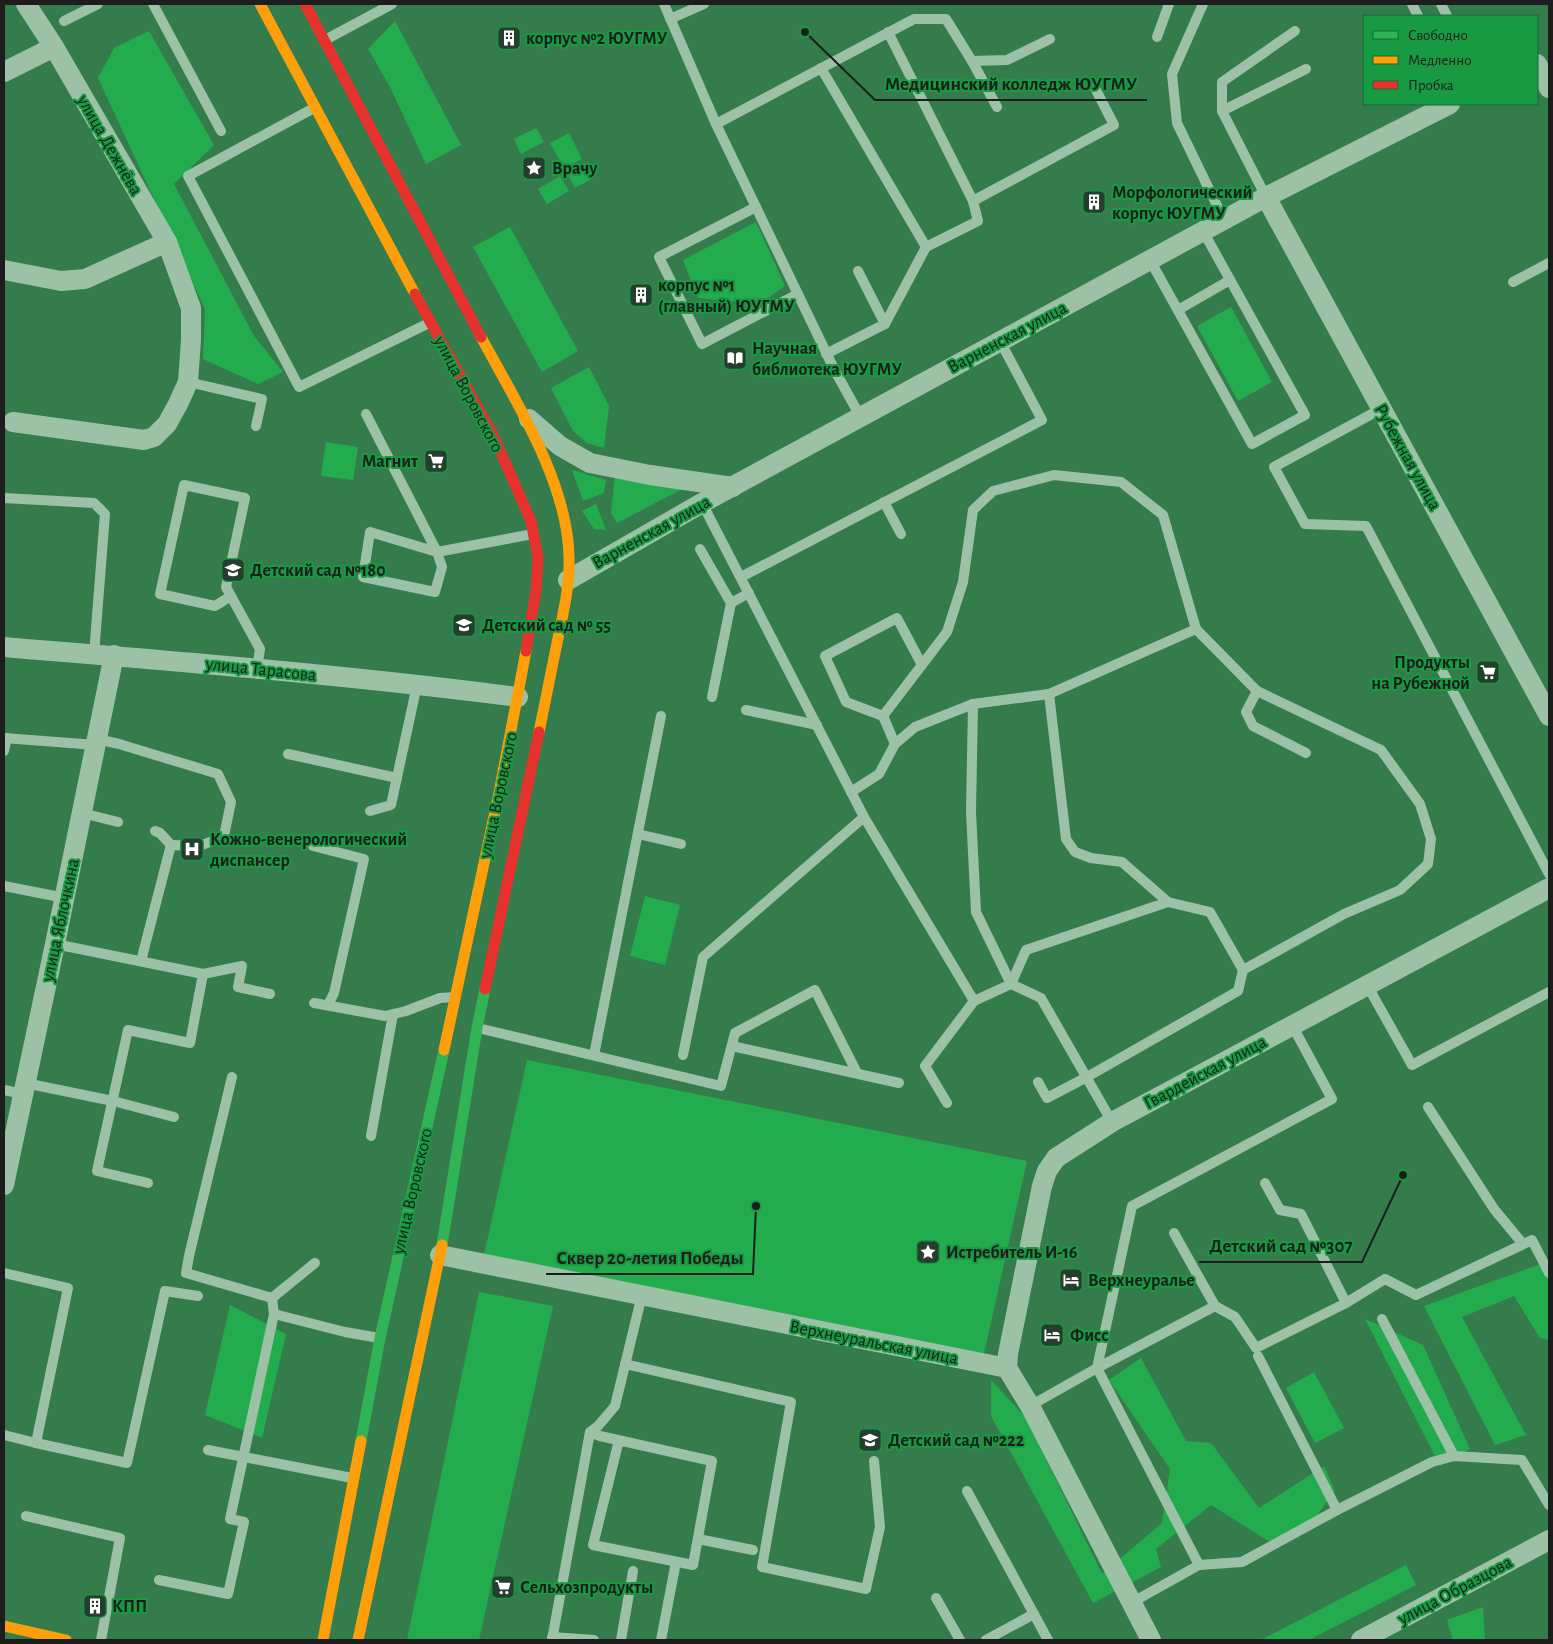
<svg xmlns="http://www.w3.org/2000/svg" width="1553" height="1644" font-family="'Alegreya Sans',sans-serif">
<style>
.green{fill:#23ac4e}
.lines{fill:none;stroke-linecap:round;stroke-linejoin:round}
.lane{stroke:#9cc1a7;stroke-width:10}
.street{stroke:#9cc1a7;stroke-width:20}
.fast{stroke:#30b455;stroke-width:11}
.slow{stroke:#ff9f0a;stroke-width:11}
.jam{stroke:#e5322d;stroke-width:11}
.labels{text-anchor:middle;stroke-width:4;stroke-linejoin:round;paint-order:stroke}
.poi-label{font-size:18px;font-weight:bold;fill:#1d1d1d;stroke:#179a42;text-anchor:start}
.street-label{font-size:18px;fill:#1d1d1d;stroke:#179a42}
.leader{fill:none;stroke:#1d1d1d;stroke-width:2}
.callout-dot{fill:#1d1d1d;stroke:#179a42;stroke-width:2}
.callout-label{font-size:19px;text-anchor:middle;font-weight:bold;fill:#1d1d1d;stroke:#179a42;stroke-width:4;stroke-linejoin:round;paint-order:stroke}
</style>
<rect width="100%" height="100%" fill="#357c4c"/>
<g class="green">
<polygon points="395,21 461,145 426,164 390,87 368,49"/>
<polygon points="149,31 214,145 174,184 254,336 283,372 258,384 203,359 205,309 98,78 114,48"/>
<polygon points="536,128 544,142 521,154 514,139"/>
<polygon points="569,133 582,159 564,168 550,143"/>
<polygon points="585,163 593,178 575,188 567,173"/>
<polygon points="560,176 569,191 547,204 538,189"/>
<polygon points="756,222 785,286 759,304 698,298 683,260"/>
<polygon points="510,227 578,351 542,372 473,247"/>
<polygon points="1231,307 1272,382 1238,401 1197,326"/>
<polygon points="589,367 609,406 604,448 587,443 573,431 551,388"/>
<polygon points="326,442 358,447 353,480 321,476"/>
<polygon points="572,470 606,480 604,493 583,501"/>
<polygon points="615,476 688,486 617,523 611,513"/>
<polygon points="596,504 606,530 594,529 582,511"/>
<polygon points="645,896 680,905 665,965 630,956"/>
<polygon points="527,1060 1027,1161 983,1358 484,1255"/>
<polygon points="1549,1261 1549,1340 1540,1338 1514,1296 1462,1317 1526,1435 1495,1445 1424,1306"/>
<polygon points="479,1292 553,1306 479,1640 407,1640"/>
<polygon points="230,1305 286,1334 262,1438 205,1415"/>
<polygon points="1365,1319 1423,1345 1470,1449 1440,1466"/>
<polygon points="1141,1358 1186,1441 1211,1443 1259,1508 1324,1466 1335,1491 1305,1532 1270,1542 1211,1505 1156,1549 1161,1567 1093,1603 991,1416 991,1380 1026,1418 1102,1574 1162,1523 1170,1469 1109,1380"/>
<polygon points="1314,1372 1344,1428 1315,1443 1286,1388"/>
<polygon points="1406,1565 1416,1585 1309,1640 1261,1640"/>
<polygon points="1483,1607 1485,1640 1453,1640 1447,1620"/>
</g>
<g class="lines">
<g class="lane">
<polyline points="153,4 221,131"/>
<polyline points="664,4 716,124 834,369 860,416"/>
<polyline points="1203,4 1172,74 1177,123 1224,220"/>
<polyline points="1412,4 1418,16"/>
<polyline points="1441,4 1447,16"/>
<polyline points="670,19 704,4"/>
<polyline points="64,21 98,4"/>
<polyline points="888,32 973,201 1114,125 1095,88"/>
<polyline points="1157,37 1169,4"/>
<polyline points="325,40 392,4"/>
<polyline points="972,61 997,107"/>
<polyline points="821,68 926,247 978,221 973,201"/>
<polyline points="314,108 188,176 299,387 429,323"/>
<polyline points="1222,111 1306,69"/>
<polyline points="716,124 914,19 946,19 972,61 1007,60 1050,39"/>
<polyline points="1266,197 1222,111 1222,82 1295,31"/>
<polyline points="756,207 659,257 702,344 798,294"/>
<polyline points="1150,260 1252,444 1305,415 1203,231"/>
<polyline points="858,271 885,324"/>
<polyline points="1513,282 1549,263"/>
<polyline points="1178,310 1230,280"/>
<polyline points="826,354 885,324 926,247"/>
<polyline points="188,382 262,399 256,426"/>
<polyline points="1381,409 1274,467 1305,524 1366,526 1549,874"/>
<polyline points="366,414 437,552 442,567 435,592 363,577 370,532 437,552 533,534"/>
<polyline points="4,498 94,503 105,514 94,654"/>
<polyline points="884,502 901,534"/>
<polyline points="702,503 864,817 974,1001"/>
<polyline points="700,549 731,603 712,697"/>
<polyline points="741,577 1042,420 1000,341"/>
<polyline points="231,596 215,606 160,594 184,485 245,498 226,587 260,649 257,669"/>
<polyline points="731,603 749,593"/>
<polyline points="1257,691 1246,712 1253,726 1306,753"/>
<polyline points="1049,694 1066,839 1075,852 1091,858 1122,862 1168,902"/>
<polyline points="973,704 971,812 976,912 1011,984 1041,998 1112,1122"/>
<polyline points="746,710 817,725"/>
<polyline points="883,716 846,702 825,656 897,618 922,665"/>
<polyline points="4,738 96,745"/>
<polyline points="97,739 119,744 218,774 231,802 224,836 200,846 171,845 141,961"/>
<polyline points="895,744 883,716 947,632 963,582 973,510 993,491 1054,475 1121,482 1163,515 1196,629 1257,691 1381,750 1420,804 1431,839 1428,864 1400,890 1344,914 1243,970 1210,912 1168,902 1026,950 1011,984 974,1001 925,1066 947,1103"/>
<polyline points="4,751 7,738"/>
<polyline points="288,754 397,778"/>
<polyline points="851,792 879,774 895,744 915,727 973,704 1049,694 1196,629"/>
<polyline points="370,811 391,805 417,685"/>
<polyline points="82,813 118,822"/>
<polyline points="155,831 160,833 171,845"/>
<polyline points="638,834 681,844"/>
<polyline points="313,846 364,859 334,993 328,1005"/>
<polyline points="4,886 65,898"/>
<polyline points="55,944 203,974 190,1043 128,1030 97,1171 148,1183"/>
<polyline points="203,974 242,966 238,987 270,994"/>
<polyline points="1367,985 1412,1065 1549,992"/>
<polyline points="314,1003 385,1016 406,1011 440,998 455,997"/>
<polyline points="478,1028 721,1086 735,1033 815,990 857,1073"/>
<polyline points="732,1046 899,1083"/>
<polyline points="594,1055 661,716"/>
<polyline points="683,1055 703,957 864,817"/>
<polyline points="232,1077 189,1256 186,1273 272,1298"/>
<polyline points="1038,1082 1047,1098 1087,1077 1238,991 1243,970"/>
<polyline points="25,1083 113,1101 174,1117"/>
<polyline points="4,1090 23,1094"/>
<polyline points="1428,1107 1494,1209 1523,1244"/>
<polyline points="371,1136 393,1014"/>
<polyline points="1265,1183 1280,1210 1301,1214 1346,1303"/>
<polyline points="1174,1233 1215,1306"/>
<polyline points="315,1263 272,1298 274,1314 345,1332 379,1338"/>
<polyline points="4,1273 68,1288 36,1443 4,1435"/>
<polyline points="1382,1319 1454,1456"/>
<polyline points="1258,1356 1337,1510"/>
<polyline points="625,1364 791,1402 762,1567 866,1589 880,1527 874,1461"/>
<polyline points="1030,1406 1097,1368 1215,1306 1235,1317 1256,1348 1346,1303 1385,1279 1416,1295 1532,1240 1549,1273"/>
<polyline points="590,1432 598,1426 615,1406 642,1295"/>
<polyline points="36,1443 127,1463 165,1291 198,1296"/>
<polyline points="208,1450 352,1478"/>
<polyline points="967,1491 1048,1640"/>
<polyline points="26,1516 120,1538 101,1640"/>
<polyline points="698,1539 753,1550"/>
<polyline points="1199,1565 1097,1368 1132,1206 1332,1099 1292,1025"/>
<polyline points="159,1580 228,1594 244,1522 230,1519 274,1314"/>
<polyline points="936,1598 960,1640"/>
<polyline points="1131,1603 1199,1565 1242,1562 1337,1510 1432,1462 1454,1456 1522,1460 1549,1505"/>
<polyline points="552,1637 594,1640"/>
<polyline points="552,1640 590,1432 600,1436 712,1461 693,1565 593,1545 619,1440"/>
<polyline points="621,1640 633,1571"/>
<polyline points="661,1640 676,1562"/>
<polyline points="986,1640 1034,1614"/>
</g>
<g class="street">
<polyline points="1537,64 1549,88"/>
<polyline points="4,72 54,47"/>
<polyline points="1266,197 1549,716"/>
<polyline points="4,270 61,281 85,279 167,242"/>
<polyline points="529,419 560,446 590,463 650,475 733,487"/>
<polyline points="13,422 144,440 154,437 167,424 178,404 188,382 191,340 191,308 167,242 54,47 26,4"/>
<polyline points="568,580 702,503 1266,197 1450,104"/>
<path d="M4,647C175,661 347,675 518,697"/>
<polyline points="4,1185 55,944 114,655"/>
<polyline points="440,1255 1007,1368 1030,1406 1151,1640"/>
<polyline points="1007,1368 1008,1354 1042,1186 1047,1171 1056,1158 1112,1122 1549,888"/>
<polyline points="1361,1640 1549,1540"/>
</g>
<g class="fast">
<polyline points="442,1245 477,1028 485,989"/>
<polyline points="361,1441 380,1338 444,1050"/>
</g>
<g class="slow">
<polyline points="260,4 415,294"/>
<path d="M481,337C516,402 567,481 569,556C570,586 563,614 557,643C551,672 545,702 539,732"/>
<polyline points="444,1050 499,793 526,651"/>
<polyline points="4,1626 66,1640"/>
<polyline points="323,1640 361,1441"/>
<polyline points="358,1640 442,1245"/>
</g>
<g class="jam">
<polyline points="305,4 481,337"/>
<polyline points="415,294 494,437 531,521 538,557 536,590 526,651"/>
<polyline points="485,989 539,732"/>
</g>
</g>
<defs>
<g id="building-square" transform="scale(1.25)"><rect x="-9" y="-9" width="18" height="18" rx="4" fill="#253e2d" stroke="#179a42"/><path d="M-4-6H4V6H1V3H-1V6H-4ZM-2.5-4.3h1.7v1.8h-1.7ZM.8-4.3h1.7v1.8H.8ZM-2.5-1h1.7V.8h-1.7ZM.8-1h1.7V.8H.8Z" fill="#fff"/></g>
<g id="sight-square" transform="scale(1.25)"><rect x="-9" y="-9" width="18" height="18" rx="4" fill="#253e2d" stroke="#179a42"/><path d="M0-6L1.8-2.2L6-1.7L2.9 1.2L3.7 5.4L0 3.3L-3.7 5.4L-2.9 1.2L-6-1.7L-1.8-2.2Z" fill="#fff"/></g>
<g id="library-square" transform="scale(1.25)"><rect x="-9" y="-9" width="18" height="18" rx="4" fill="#253e2d" stroke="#179a42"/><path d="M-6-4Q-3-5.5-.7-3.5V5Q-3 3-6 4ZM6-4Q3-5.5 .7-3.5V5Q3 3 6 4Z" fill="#fff"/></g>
<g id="supermarket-square" transform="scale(1.25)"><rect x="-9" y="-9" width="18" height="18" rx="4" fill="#253e2d" stroke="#179a42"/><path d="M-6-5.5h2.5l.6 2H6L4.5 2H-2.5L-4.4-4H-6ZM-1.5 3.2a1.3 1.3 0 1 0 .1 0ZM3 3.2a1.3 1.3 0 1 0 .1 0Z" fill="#fff"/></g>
<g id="school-square" transform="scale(1.25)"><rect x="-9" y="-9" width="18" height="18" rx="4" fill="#253e2d" stroke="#179a42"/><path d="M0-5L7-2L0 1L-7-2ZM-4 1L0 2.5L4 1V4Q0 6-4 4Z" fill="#fff"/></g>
<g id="hospital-square" transform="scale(1.25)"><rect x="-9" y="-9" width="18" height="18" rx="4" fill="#253e2d" stroke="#179a42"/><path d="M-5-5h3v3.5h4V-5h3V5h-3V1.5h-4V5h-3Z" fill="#fff"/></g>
<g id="hotel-square" transform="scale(1.25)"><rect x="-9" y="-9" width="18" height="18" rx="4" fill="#253e2d" stroke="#179a42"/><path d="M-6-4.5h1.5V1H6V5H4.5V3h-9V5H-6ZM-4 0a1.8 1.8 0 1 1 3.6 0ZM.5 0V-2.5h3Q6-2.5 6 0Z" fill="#fff"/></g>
</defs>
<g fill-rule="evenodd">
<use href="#building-square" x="509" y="38"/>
<use href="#sight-square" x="534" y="168"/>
<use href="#building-square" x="1094" y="202"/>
<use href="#building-square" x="641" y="295"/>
<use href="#library-square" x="735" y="358"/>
<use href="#supermarket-square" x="436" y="461"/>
<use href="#school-square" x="233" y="570"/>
<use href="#school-square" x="464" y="625"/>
<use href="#supermarket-square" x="1488" y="672"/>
<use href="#hospital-square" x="192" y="849"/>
<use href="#sight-square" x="928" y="1252"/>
<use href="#hotel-square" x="1071" y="1280"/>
<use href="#hotel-square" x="1052" y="1335"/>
<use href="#school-square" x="870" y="1440"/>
<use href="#supermarket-square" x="503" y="1587"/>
<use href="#building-square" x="95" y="1606"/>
</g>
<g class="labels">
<g class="poi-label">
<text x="526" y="44">корпус №2 ЮУГМУ</text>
<text x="552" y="174">Врачу</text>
<text x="1112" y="198">Морфологический<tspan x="1112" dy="21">корпус ЮУГМУ</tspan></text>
<text x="658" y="291">корпус №1<tspan x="658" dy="21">(главный) ЮУГМУ</tspan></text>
<text x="752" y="354">Научная<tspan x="752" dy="21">библиотека ЮУГМУ</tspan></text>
<text x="418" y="467" text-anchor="end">Магнит</text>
<text x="250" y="576">Детский сад №180</text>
<text x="482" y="631">Детский сад № 55</text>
<text x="1470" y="668" text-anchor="end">Продукты<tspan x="1470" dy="21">на Рубежной</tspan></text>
<text x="210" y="845">Кожно-венерологический<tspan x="210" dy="21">диспансер</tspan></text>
<text x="946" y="1258">Истребитель И-16</text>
<text x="1088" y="1286">Верхнеуралье</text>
<text x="1070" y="1341">Фисс</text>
<text x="888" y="1446">Детский сад №222</text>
<text x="520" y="1593">Сельхозпродукты</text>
<text x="112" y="1612">КПП</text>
</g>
<g class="street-label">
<text transform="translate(110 145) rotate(60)" y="6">улица Дежнёва</text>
<text transform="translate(1007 337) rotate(-28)" y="6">Варненская улица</text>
<text transform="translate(469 394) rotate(62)" y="6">улица Воровского</text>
<text transform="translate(1408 457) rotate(61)" y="6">Рубежная улица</text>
<text transform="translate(651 532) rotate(-29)" y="6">Варненская улица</text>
<text transform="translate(261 669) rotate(6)" y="6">улица Тарасова</text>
<text transform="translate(498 795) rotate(-78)" y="6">улица Воровского</text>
<text transform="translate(60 920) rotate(-78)" y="6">улица Яблочкина</text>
<text transform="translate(1205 1072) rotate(-28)" y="6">Гвардейская улица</text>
<text transform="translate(412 1191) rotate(-77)" y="6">улица Воровского</text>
<text transform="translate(874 1342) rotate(11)" y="6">Верхнеуральская улица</text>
<text transform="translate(1455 1590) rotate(-28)" y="6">улица Образцова</text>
</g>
</g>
<path class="leader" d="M805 32L875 100H1147M1403 1175L1362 1262H1199M756 1206L753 1274H546"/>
<g class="callout-dot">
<circle cx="805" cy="32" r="5"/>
<circle cx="1403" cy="1175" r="5"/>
<circle cx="756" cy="1206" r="5"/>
</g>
<g class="callout-label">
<text x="1011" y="90">Медицинский колледж ЮУГМУ</text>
<text x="1281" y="1252">Детский сад №307</text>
<text x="650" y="1264">Сквер 20-летия Победы</text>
</g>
<rect width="1553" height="1644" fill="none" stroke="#1d1d1d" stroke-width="10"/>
<rect x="1363" y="15" width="175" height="90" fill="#179a42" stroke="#196833"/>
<rect x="1373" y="31" width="25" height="8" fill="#30b455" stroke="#196833"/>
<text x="1408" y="40" font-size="15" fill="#1d1d1d">Свободно</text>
<rect x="1373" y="56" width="25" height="8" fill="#ff9f0a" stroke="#196833"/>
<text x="1408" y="65" font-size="15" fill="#1d1d1d">Медленно</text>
<rect x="1373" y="81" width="25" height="8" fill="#e5322d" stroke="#196833"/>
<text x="1408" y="90" font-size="15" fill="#1d1d1d">Пробка</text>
</svg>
